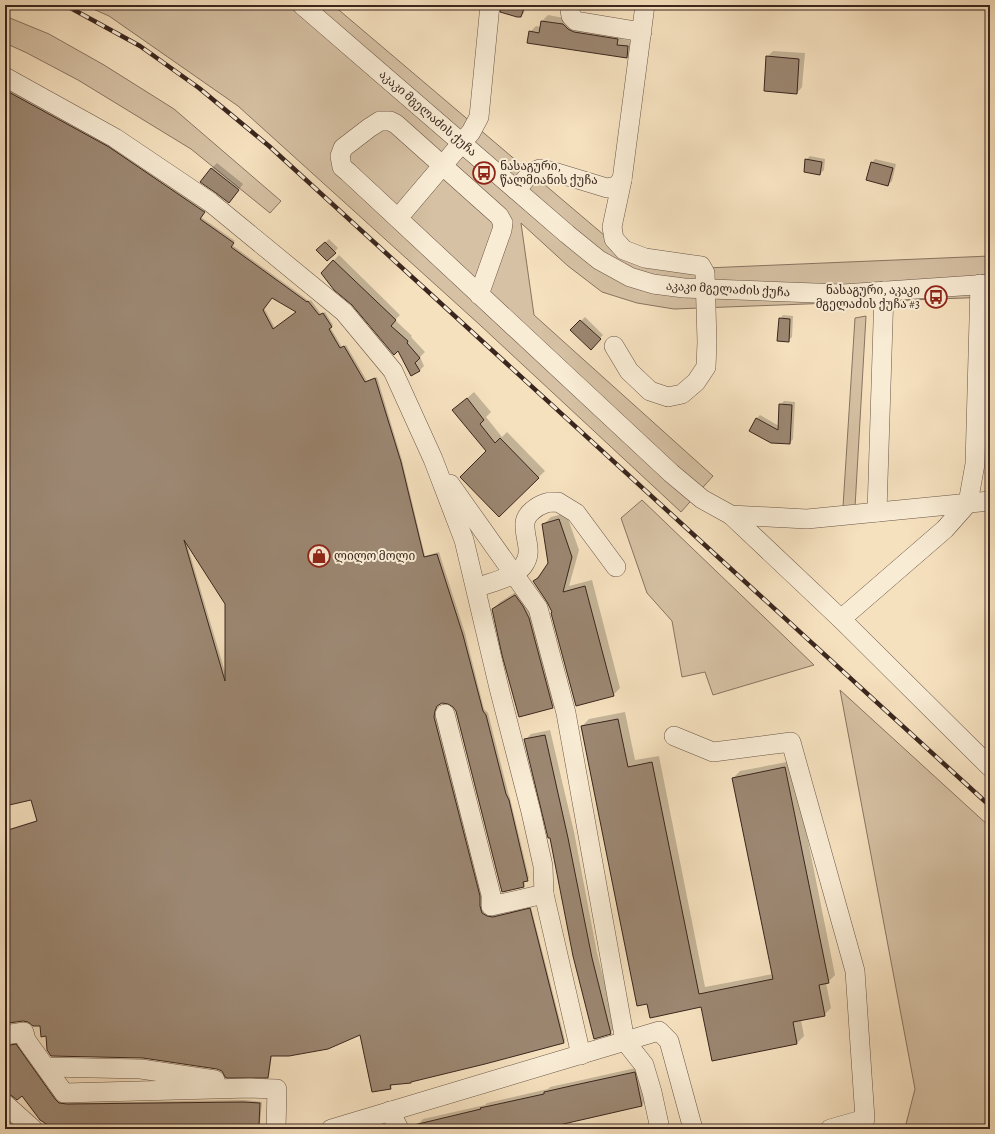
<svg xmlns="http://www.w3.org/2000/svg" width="995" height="1134" font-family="Alegreya,'Noto Serif Georgian',serif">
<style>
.green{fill:#d6c1a4;stroke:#887461}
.shadow{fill:#0003;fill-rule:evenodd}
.building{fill:#9c8772;stroke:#3a261e;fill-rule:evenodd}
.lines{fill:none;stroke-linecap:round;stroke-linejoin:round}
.minor-casing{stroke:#695546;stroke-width:20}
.minor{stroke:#f9ecd5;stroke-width:19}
.rail-casing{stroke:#3a261e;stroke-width:4.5}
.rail{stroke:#f9ecd5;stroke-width:3;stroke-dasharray:9;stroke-linecap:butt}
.labels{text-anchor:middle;stroke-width:4;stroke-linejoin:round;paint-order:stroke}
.street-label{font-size:12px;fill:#3a261e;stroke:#f9ecd5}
.poi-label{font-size:12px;fill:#3a261e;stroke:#f9ecd5;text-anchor:start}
</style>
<rect width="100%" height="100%" fill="#f6e1bf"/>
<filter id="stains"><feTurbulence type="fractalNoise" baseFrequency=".005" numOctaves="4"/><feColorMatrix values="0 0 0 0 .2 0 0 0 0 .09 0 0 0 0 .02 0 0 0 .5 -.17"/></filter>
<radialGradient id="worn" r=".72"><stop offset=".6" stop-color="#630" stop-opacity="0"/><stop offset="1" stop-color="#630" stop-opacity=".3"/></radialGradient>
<g class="green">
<polygon points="84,5 333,5 624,252 706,268 990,256 990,297 674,309 637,303 602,292 568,266 521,223 534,315 713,476 681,512 480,325 238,106 109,16"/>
<polygon points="5,16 49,34 104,65 174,109 281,201 270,213 191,149 78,80 27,53 5,43"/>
<polygon points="866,316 855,507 843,507 855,318"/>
<polygon points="642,500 814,665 713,695 705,672 682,677 672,621 647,593 621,518"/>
<polygon points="840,690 990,827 990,1129 903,1129 905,1128 915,1089"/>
</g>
<g class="shadow">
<polygon points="502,5 526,5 524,13 520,17"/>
<polygon points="548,15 569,19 623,34 622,39 634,41 632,52 626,57 530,32 536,26 541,27 542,21"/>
<polygon points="773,51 805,53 802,87 797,93 767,57"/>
<path d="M5,87L111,146L206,210L201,217L235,241L232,245L309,301L311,300L321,314L325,312L333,325L330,327L342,347L346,345L367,381L377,377L402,460L425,556L439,552L465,633L484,709L488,713L508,792L510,798L529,878L524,881L525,885L524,886L457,711L454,706L449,703L442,702L438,705L436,708V714L481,894V904L484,911L489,915H495L531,907L565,1040L564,1042L392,1084V1086L390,1088L361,1034L272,1055L269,1075L267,1077L222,1070L217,1068L47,1035L41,1024L28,1021L23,1020L5,1023V817L9,829L38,820L31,799L5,805ZM272,297L298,311L275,328L264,308ZM187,544L226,604V675Z"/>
<polygon points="810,156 825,159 824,170 820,174 806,160"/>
<polygon points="875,159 896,164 892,181 888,185 872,163"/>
<polygon points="217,163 243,184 234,196 211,169"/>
<polygon points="329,239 338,248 327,260 317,250"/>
<polygon points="339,255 400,315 395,320 412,336 411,337 425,352 420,357 424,366 419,371 322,273"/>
<polygon points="783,315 793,316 792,337 788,341 780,319"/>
<polygon points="585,317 603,335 591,348 572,330"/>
<polygon points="474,392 491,412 486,417 502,437 507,432 545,471 499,515 487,451 454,410"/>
<polygon points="784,401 795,402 793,439 790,443 756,419 760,415 779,426 780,405"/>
<polygon points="566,513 579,550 569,586 592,580 620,688 613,695 553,612 534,581 549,564 544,524 551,517"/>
<polygon points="522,588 560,699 553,707 493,609 500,602"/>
<polygon points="625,712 635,760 659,756 705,987 773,974 733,778 740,771 792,761 835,975 828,982 826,983 831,1008 824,1015 801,1020 804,1036 797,1043 702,1006 582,726 589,719"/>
<polygon points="550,730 574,832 597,953 616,1027 610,1033 551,836 525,740 531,734"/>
<polygon points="18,1043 61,1102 69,1103 245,1100 262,1102 260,1123 258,1124 60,1128 23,1094 5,1090 5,1044"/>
<polygon points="640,1067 647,1099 642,1105 548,1126 546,1128 543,1129 418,1129 417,1125 423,1119 485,1105 487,1103 548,1089 550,1087 582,1080"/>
</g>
<g class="building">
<polygon points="501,5 525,5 521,17 517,17 500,12"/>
<polygon points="541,21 563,24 568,29 574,32 618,39 617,45 628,46 627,58 527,43 529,31 539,33"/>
<polygon points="766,56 799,59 797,94 764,91"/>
<path d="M5,90L109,147L203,211L205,212L200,219L234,243L231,247L307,302L308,301L319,315L323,313L332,327L329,329L340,348L344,346L365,382L375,378L401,462L424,557L437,554L463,635L483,711L486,715L506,794L509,800L528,881L523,882L524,887L502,892L456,711L453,707L448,704L442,703L437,706L435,711L434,717L480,896V906L482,913L487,916L493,917L530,908L564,1043L485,1064L411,1082V1083L390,1085L391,1089L372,1092L360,1035L328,1049L289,1056H271L268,1078H227L225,1077L222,1071L217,1069L143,1058L51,1056L47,1050L46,1036L41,1037L40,1026H33L28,1022L23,1021L9,1023L7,1022L8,1023L5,1024V831L37,821L31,800L5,806ZM272,298L296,312L273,329L263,310ZM184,540L225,604V681Z"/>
<polygon points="805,159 822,162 820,175 804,172"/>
<polygon points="871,162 893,168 888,186 866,180"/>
<polygon points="211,168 239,190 229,203 216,193 200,182"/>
<polygon points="325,242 336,253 327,261 316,250"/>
<polygon points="333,260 396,320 391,326 408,341 407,343 420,358 415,363 420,371 411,376 398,351 394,355 352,305 334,290 321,273"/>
<polygon points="779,318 790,319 789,342 777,341"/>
<polygon points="580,320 601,339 591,350 570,330"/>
<polygon points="467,398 484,420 480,424 495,443 500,438 539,478 499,517 460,477 486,451 452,410"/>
<polygon points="779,404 792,405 790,444 771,443 749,431 756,418 778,430"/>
<polygon points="559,519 572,557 563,592 585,586 614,696 576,706 551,613 552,612 547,602 533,581 538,578 548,563 542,524"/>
<polygon points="515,595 523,606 529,618 553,708 519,717 502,655 492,609"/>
<polygon points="618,719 628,767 652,762 699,994 773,979 732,778 785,767 829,983 819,985 825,1016 793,1022 797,1044 712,1061 701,1007 650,1018 647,1004 637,1006 581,726"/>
<polygon points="545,735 568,838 592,958 611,1034 594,1039 573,956 550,838 548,838 524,739"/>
<polygon points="16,1044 55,1099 59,1103 67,1104 243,1102 260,1103 259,1125 59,1129 48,1125 40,1120 22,1096 17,1100 12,1096 5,1092 5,1046"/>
<polygon points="635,1072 642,1106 546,1128 546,1129 414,1129 414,1125 481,1109 480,1108 544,1094 544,1092 575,1085"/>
</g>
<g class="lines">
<g class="minor-casing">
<g id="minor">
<polyline points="302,5 567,234 599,260 630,277 653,284 684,288 843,294 990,284"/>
<polyline points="571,5 570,10 571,16 576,21 642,32"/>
<polyline points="5,77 115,138 210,202 344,312 393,371 433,459 464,540 499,688 531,812 543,866 544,894 581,1055"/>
<polyline points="516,190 531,173 540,169 551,171 607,188 616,186 622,180 645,5"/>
<polyline points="398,218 471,132 479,117 490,5"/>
<polyline points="479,295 502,230 503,223 499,216 396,124 390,121 380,121 369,128 343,148 340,156 342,167 348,172 671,473 702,499 731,515 807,519 990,501"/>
<polyline points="614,346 629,371 650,391 668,397 682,394 696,382 706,367 707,342 705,273 701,266 645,258 624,250 614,239 612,227 622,180"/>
<polyline points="450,484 538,608 566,713 625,1041 644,1065 652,1092 660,1129"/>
<polyline points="877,512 884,291"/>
<polyline points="731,515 841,619 990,767"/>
<path d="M476,588C491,582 513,578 523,566C534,552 524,539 525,524C525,514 537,506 546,503C549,502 554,502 558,502L576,513L616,567"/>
<polyline points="841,619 945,529 968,503 975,464 980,284"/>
<polyline points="445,714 491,895 491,906 544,894"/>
<polyline points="674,736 713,752 791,742 855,971 865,1119 830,1129"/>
<polyline points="5,1035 24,1032 26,1040 64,1093 250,1088 277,1089 276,1129"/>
<polyline points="46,1067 141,1069 215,1080"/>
<polyline points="5,1104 33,1129"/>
<polyline points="390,1111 399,1129"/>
<polyline points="331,1129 659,1031 669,1041 693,1129"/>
</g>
</g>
<use href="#minor" class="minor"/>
<g class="rail-casing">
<polyline id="rail" points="65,5 140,46 199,88 269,146 990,806"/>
</g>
<use href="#rail" class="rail"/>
</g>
<defs>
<g id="bus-ring" transform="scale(1.15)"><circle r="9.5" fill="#f9ecd5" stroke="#8f2418" stroke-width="1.5"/><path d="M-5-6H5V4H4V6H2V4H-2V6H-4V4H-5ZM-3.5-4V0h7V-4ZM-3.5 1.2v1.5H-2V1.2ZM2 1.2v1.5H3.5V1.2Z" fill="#8f2418"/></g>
<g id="shop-ring" transform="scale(1.15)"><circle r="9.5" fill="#f9ecd5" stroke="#8f2418" stroke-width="1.5"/><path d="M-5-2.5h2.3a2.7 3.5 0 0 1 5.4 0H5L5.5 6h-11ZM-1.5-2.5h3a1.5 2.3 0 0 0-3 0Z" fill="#8f2418"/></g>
</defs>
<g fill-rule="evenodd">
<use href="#bus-ring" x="484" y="173"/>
<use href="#bus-ring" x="936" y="297"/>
<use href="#shop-ring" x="319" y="556"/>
</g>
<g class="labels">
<g class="street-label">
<text transform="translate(428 113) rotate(41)" y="4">აკაკი მგელაძის ქუჩა</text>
<text transform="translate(728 289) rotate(3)" y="4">აკაკი მგელაძის ქუჩა</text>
</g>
<g class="poi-label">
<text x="500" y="170">ნასაგური,<tspan x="500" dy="14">წალმიანის ქუჩა</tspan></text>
<text x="920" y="294" text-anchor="end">ნასაგური, აკაკი<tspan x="920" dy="14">მგელაძის ქუჩა #3</tspan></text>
<text x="334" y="560">ლილო მოლი</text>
</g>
</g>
<rect width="995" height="1134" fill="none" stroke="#f6e1bf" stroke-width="20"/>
<rect x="6" y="6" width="983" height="1122" fill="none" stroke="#3a261e" stroke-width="2"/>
<rect x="10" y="10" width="975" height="1114" fill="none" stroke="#3a261e"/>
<rect width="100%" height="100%" filter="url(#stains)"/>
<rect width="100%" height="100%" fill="url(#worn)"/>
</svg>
